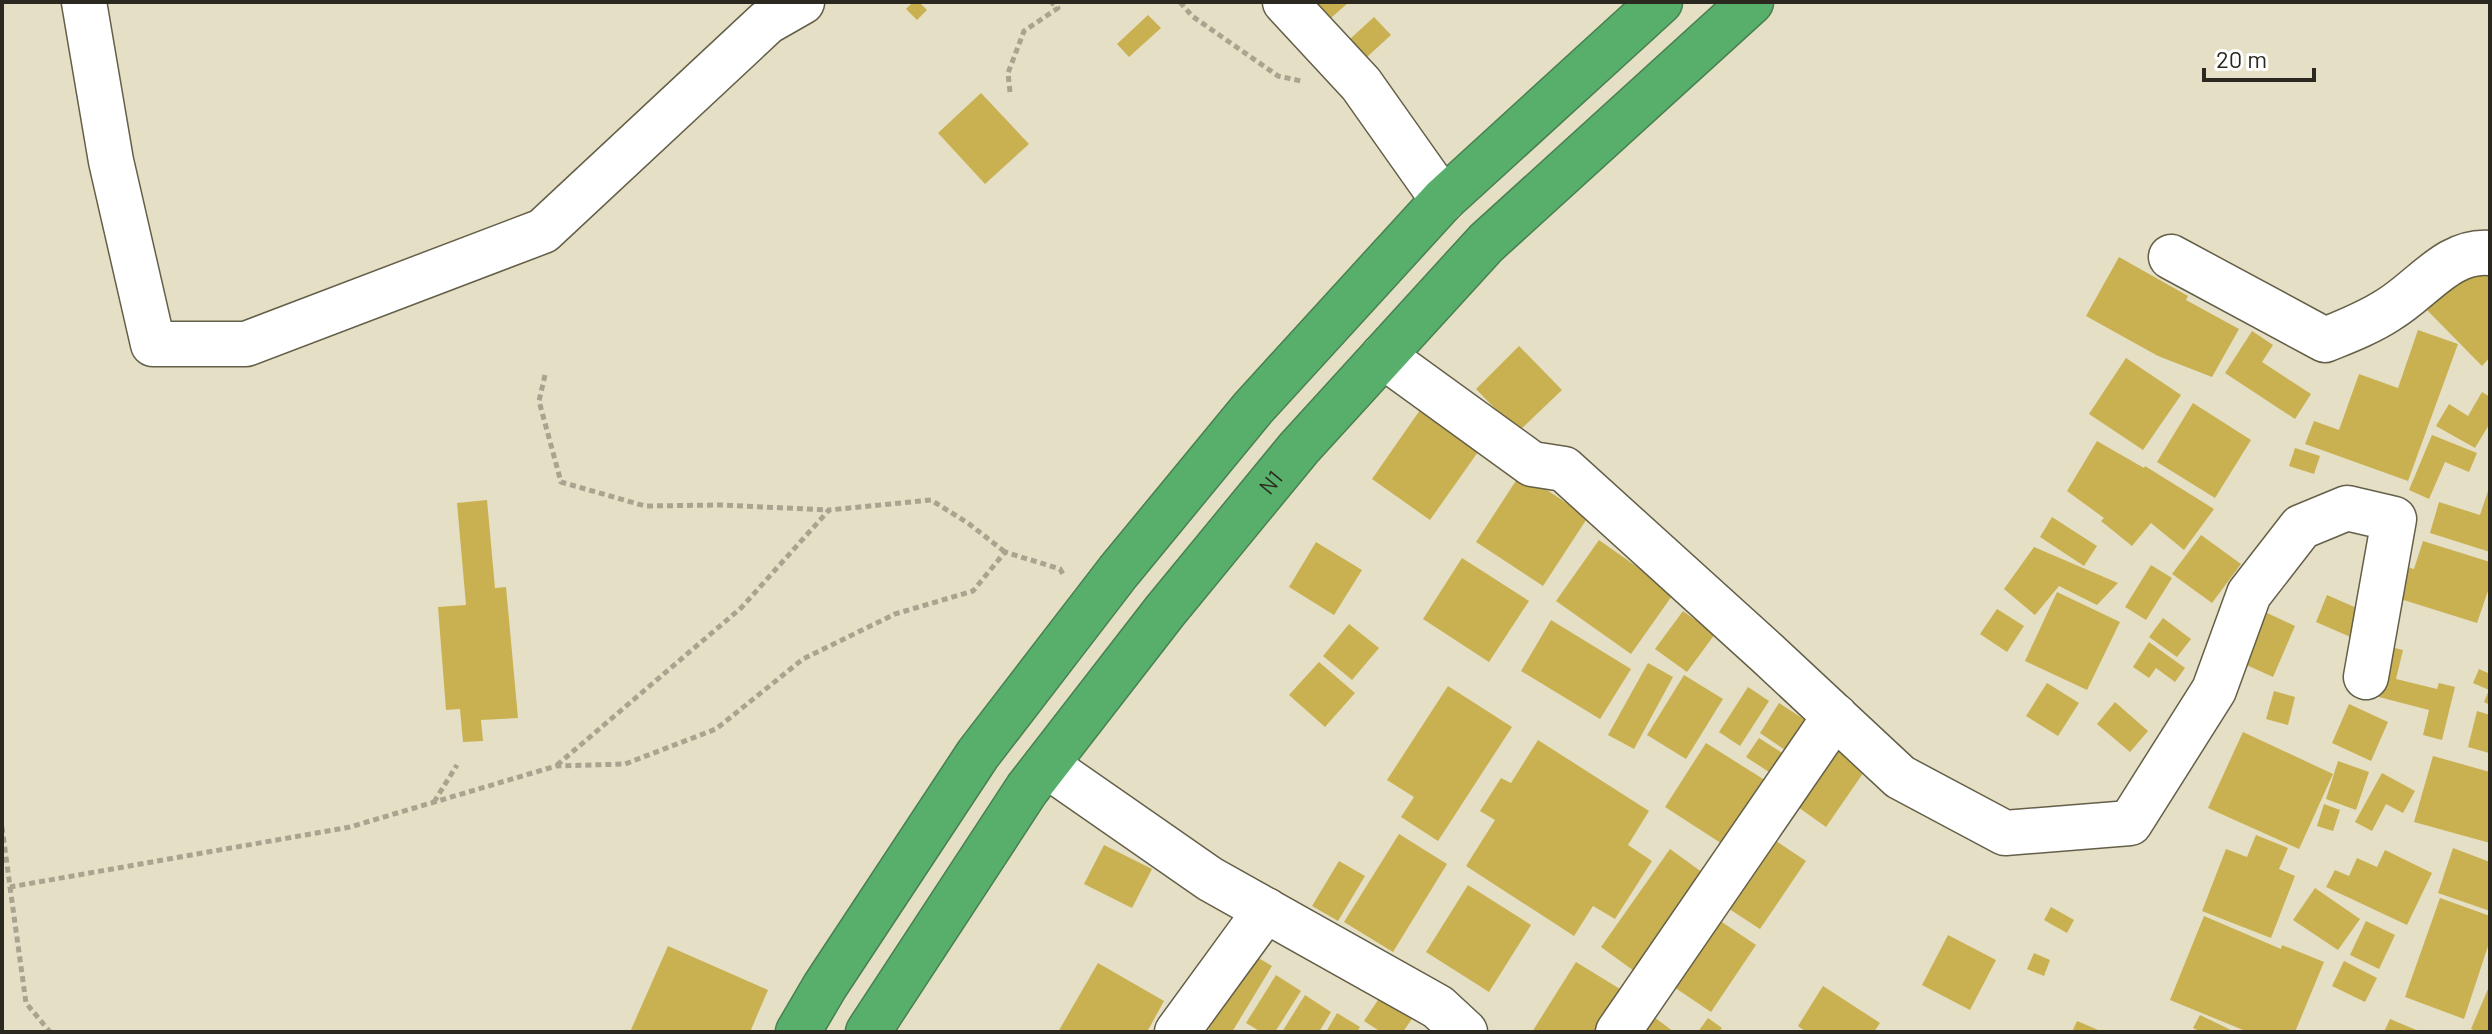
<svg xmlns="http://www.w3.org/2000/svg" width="2492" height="1034" font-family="Barlow,sans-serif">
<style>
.building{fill:#c9b152}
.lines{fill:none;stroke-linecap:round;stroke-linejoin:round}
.street-casing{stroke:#645f48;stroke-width:47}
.highway-casing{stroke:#488050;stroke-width:47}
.path{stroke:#a9a48f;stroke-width:5;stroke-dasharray:6 4;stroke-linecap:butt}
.street{stroke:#fff;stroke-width:44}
.highway{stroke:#57af6b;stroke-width:44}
.labels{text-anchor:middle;stroke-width:6;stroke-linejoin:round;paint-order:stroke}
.street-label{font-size:22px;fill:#2b291f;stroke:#fff}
</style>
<rect width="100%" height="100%" fill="#e5dfc5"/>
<g class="building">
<polygon points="913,2 919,2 927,10 917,20 906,9"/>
<polygon points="1302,2 1349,2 1323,25"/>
<polygon points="1148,15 1161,28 1129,57 1117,44"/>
<polygon points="1374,17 1391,35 1367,57 1350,39"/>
<polygon points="981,93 1029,144 985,184 938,133"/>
<polygon points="2119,257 2188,296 2186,300 2239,329 2212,377 2158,356 2086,316"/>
<polygon points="2477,260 2490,270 2490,357 2482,366 2427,310"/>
<polygon points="2418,330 2458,344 2408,481 2305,444 2314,421 2339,430 2359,374 2398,388"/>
<polygon points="2252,331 2273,345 2262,362 2311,394 2295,419 2225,373"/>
<polygon points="1519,346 1562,390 1518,432 1476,389"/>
<polygon points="2126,358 2181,395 2143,450 2089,414"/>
<polygon points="2482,392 2490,397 2490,423 2475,448 2436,426 2449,404 2468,416"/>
<polygon points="1427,400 1485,442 1430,520 1372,479"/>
<polygon points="2193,403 2251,440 2215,498 2157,462"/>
<polygon points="2432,435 2477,453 2469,472 2445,462 2429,499 2409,490"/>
<polygon points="2097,441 2144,468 2145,466 2214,509 2184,550 2151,523 2132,546 2101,521 2104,518 2067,491"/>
<polygon points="2295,448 2320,456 2314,474 2289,466"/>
<polygon points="1521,473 1588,517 1543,586 1476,542"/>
<polygon points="2490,485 2490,552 2430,533 2439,502 2480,515"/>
<polygon points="487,500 495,588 506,587 518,718 481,720 483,741 463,742 460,709 446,710 438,607 466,605 457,503"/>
<polygon points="2052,517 2097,546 2084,566 2040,537"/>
<polygon points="2201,535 2241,564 2212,603 2172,574"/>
<polygon points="1599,540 1674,593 1631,654 1556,601"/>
<polygon points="2423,541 2490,562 2490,585 2477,623 2394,597 2404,566 2414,569"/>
<polygon points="1316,542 1362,570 1334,615 1289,587"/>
<polygon points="2034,547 2118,583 2097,605 2059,586 2035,615 2004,589"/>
<polygon points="1462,558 1529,601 1489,662 1423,619"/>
<polygon points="2151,565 2172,578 2146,620 2125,607"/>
<polygon points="2057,592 2120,622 2087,690 2025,661"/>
<polygon points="2327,595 2366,612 2355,639 2316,622"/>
<polygon points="1997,609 2024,626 2007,652 1980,634"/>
<polygon points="1683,611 1715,634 1687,672 1655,649"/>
<polygon points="2263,611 2295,626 2273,677 2240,662"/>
<polygon points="2163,618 2191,639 2177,657 2149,637"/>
<polygon points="1551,620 1631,669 1600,719 1521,671"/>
<polygon points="1349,624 1379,648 1352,680 1323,656"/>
<polygon points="2149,642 2185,668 2175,682 2156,668 2149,678 2133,667"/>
<polygon points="2387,646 2403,650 2396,679 2437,689 2439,683 2455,687 2442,740 2423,735 2429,710 2375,696"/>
<polygon points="1319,662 1355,693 1325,727 1289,695"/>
<polygon points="1648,663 1673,677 1634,749 1608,735"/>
<polygon points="2479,669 2490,674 2490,705 2484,702 2489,690 2473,683"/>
<polygon points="1684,675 1723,699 1686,759 1647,735"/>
<polygon points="2047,683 2079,703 2058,736 2026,716"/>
<polygon points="1448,686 1512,727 1438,841 1401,817 1414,797 1387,780"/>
<polygon points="1748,687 1769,701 1740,746 1719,732"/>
<polygon points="2274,691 2295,697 2288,725 2266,719"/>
<polygon points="2115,702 2148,731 2130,752 2097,724"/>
<polygon points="1779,703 1805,720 1785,750 1760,733"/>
<polygon points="2349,704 2388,722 2371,761 2332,743"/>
<polygon points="2477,711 2490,715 2489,753 2468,747"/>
<polygon points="2243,732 2333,774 2299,849 2208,808"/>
<polygon points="1759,738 1784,754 1772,774 1746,757"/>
<polygon points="1538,740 1649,811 1628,845 1652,861 1615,919 1593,906 1574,936 1466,866 1495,820 1480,811 1501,778 1511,783"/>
<polygon points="1832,741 1868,766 1826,827 1791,802"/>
<polygon points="1706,743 1771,784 1730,849 1665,807"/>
<polygon points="2433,756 2490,772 2490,843 2414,822"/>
<polygon points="2338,761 2369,772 2356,810 2326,799"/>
<polygon points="2382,773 2415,791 2403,813 2386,804 2372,831 2355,822"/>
<polygon points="2324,804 2340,810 2333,831 2317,826"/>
<polygon points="1399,834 1447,864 1393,952 1344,922"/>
<polygon points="1767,835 1806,861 1760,929 1720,903"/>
<polygon points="2256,835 2288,848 2279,869 2295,876 2271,938 2202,911 2226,849 2247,857"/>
<polygon points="1104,845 1152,869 1132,908 1084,884"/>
<polygon points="2453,848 2490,862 2490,911 2438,893"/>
<polygon points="1670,849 1710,878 1641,976 1601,947"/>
<polygon points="2385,850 2432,873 2407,925 2326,887 2335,870 2349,876 2357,858 2377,867"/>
<polygon points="1339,861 1365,876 1338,921 1312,906"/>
<polygon points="1468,885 1531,925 1489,992 1426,952"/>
<polygon points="2315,888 2360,919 2338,950 2293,920"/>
<polygon points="2440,898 2490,916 2490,940 2464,1019 2405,997"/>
<polygon points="2051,907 2074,920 2067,933 2044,920"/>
<polygon points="1710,914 1756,945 1711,1012 1665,981"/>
<polygon points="2204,916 2281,949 2282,945 2324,962 2295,1032 2248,1032 2170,1000"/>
<polygon points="2366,921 2395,935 2379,969 2350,955"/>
<polygon points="1948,935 1996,960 1970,1010 1922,985"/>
<polygon points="668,946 768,990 750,1032 630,1032"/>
<polygon points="1245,950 1272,966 1232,1032 1213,1032 1200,1024"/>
<polygon points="2034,953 2050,960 2044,976 2027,969"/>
<polygon points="2344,961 2377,978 2365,1002 2332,986"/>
<polygon points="1576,962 1620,989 1594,1032 1532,1032"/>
<polygon points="1098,963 1164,1001 1147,1032 1058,1032"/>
<polygon points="1276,975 1301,991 1275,1032 1261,1032 1246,1023"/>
<polygon points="1388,985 1420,1007 1403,1032 1381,1032 1364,1021"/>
<polygon points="1823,986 1880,1023 1874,1032 1806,1032 1798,1026"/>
<polygon points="2488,989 2490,990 2490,1032 2478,1032 2471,1029"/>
<polygon points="1305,995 1331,1012 1319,1032 1282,1032"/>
<polygon points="1646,1011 1674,1032 1630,1032"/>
<polygon points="1337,1013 1360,1027 1357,1032 1326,1032"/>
<polygon points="2200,1015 2235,1032 2201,1032 2193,1028"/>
<polygon points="1708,1018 1722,1028 1719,1032 1698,1032"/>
<polygon points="2390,1019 2421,1032 2384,1032"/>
<polygon points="2077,1021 2103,1032 2072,1032"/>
</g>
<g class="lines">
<g class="street-casing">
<g id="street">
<polyline points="84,2 111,161 153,344 246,344 543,231 767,22 802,2"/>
<polyline points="1285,2 1361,84 1443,200"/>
<path d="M2171,257L2325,340C2347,331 2368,323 2388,310C2422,290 2448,249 2490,253"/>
<polyline points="1383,356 1532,464 1564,469 1767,653 1900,777 2005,833 2130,823 2214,690 2249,594 2301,527 2347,508 2394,519 2366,677"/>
<polyline points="1046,765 1210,879 1438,1007 1465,1032"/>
<polyline points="1177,1032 1266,910"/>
<polyline points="1618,1032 1835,716"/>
</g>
</g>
<g class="highway-casing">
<g id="highway">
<polyline points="798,1032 825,986 978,754 1118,572 1253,408 1443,200 1660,2"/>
<path id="s1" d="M868,1032L1027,789L1165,611L1299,448L1486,243L1751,2"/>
</g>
</g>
<g class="path">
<polyline points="1180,2 1192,16 1278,76 1301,81"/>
<polyline points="1010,92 1008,73 1024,31 1058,8 1051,2"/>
<polyline points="545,375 539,401 561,482 645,506 721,505 828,510"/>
<polyline points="557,765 741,608 829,510 931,500 968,523 1005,552"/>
<polyline points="434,802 457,765"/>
<polyline points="2,827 10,887 350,827 556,766 625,764 716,729 803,659 895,614 973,591 1005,552 1060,569 1064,576"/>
<polyline points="10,887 26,1003 50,1032"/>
</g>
<use href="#street" class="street"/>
<use href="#highway" class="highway"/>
</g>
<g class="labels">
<g class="street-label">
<text dy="8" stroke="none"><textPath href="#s1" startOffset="682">N1</textPath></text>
</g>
</g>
<rect width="2492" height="1034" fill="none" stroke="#2b291f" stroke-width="8"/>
<path d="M2204 68v12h110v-12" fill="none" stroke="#2b291f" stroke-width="4"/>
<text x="2216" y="68" font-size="24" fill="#2b291f" stroke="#ffffff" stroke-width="6" paint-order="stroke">20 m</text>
</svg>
